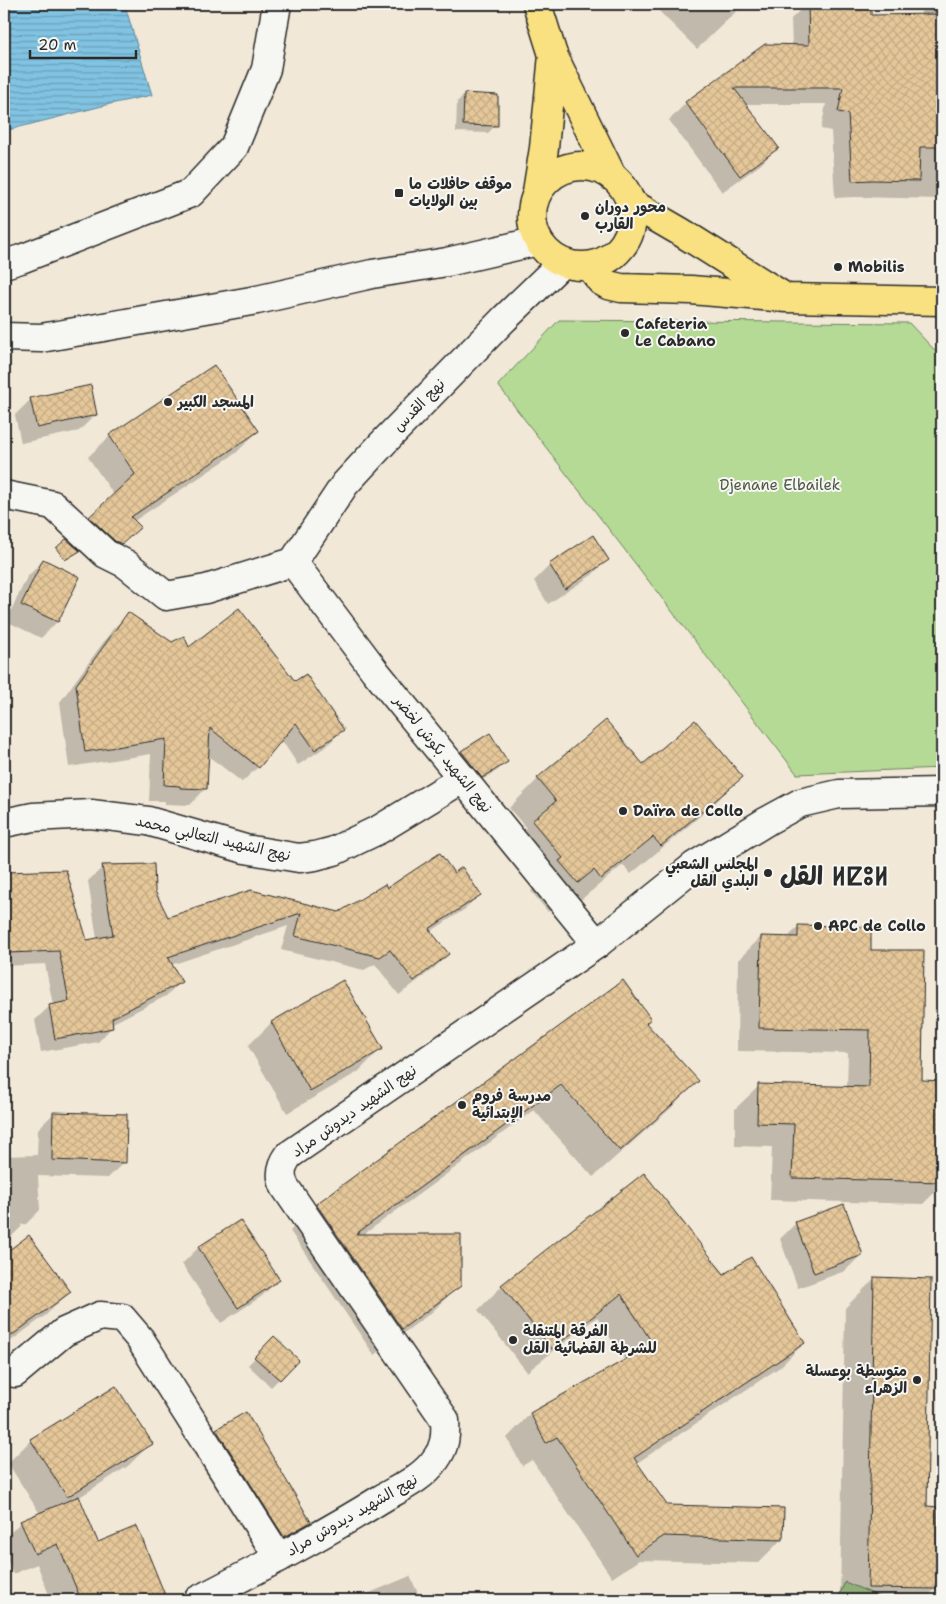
<svg xmlns="http://www.w3.org/2000/svg" width="946" height="1604" font-family="'Shantell Sans','Playpen Sans Arabic','Noto Sans Tifinagh',sans-serif">
<style>
.green{fill:#b4da95;stroke:#708260}
.water{fill:url(#water-rules);stroke:#5f8699}
.shadow{fill:#0003}
.building{fill:url(#building-cross-hatch);stroke:#2b2b2b}
.lines{fill:none;stroke-linecap:round;stroke-linejoin:round}
.minor-casing{stroke:#2b2b2b;stroke-width:31}
.major-casing{stroke:#2b2b2b;stroke-width:31}
.minor{stroke:#f6f6f2;stroke-width:28}
.major{stroke:#f9e181;stroke-width:28}
.poi-dot{fill:#2b2b2b;stroke:#f6f6f2;stroke-width:2}
.labels{text-anchor:middle;stroke-width:4;stroke-linejoin:round;paint-order:stroke}
.poi-label{font-size:15px;font-weight:bold;fill:#2b2b2b;stroke:#f6f6f2;text-anchor:start}
.street-label{font-size:15px;fill:#2b2b2b;stroke:#f6f6f2}
.park-label{font-size:15px;fill:#4d5746;stroke:#f6f6f2}
.town-label{font-size:25px;font-weight:bold;fill:#2b2b2b;stroke:#f6f6f2}
</style>
<defs>
<pattern id="water-rules" width="6" height="5" patternUnits="userSpaceOnUse" patternTransform="scale(1.25)"><rect width="6" height="5" fill="#81c3e2"/><path d="M0 2.5h6" fill="none" stroke="#6a9fb7"/></pattern>
<pattern id="building-cross-hatch" width="8" height="8" patternUnits="userSpaceOnUse" patternTransform="scale(1.25)"><rect width="8" height="8" fill="#e5c799"/><path d="M0 0l8 8M0 8l8-8" fill="none" stroke="#c5ab84"/></pattern>
</defs>
<rect width="100%" height="100%" fill="#f1e8d7"/>
<filter id="ink" filterUnits="userSpaceOnUse"><feTurbulence type="fractalNoise" baseFrequency=".02" numOctaves="2"/><feDisplacementMap in="SourceGraphic" scale="10" xChannelSelector="R" yChannelSelector="G"/><feConvolveMatrix kernelMatrix="1 2 1 2 8 2 1 2 1" color-interpolation-filters="sRGB"/></filter>
<g filter="url(#ink)">
<g class="green">
<polygon points="559,320 909,323 942,358 942,768 797,774 498,385"/>
<polygon points="845,1582 887,1600 837,1600"/>
</g>
<polygon class="water" points="4,4 142,4 126,9 152,95 110,104 4,131"/>
<g class="shadow">
<polygon points="652,4 744,4 697,49"/>
<polygon points="806,4 869,4 870,16 921,15 921,4 942,4 942,199 854,197 835,198 831,131 821,129 826,104 745,104 777,148 760,165 722,192 669,120 686,103 792,46 791,19"/>
<polygon points="465,94 496,125 488,133 456,132 457,102"/>
<polygon points="31,399 95,415 79,431 21,443 15,415"/>
<polygon points="258,431 236,453 134,521 139,527 99,565 93,562 69,539 114,495 88,457 110,436"/>
<polygon points="608,559 592,575 548,604 534,581 550,565"/>
<polygon points="43,561 57,622 41,638 6,621 27,577"/>
<polygon points="129,613 171,643 295,682 342,730 327,746 298,765 281,739 258,767 242,782 207,755 205,789 190,805 165,804 165,801 149,801 151,754 69,767 60,702 113,629"/>
<polygon points="490,735 506,762 498,770 474,785 454,760 461,752"/>
<polygon points="643,766 741,777 712,806 631,874 623,865 572,907 564,899 548,912 531,891 534,888 503,851 526,828 509,808 538,779"/>
<polygon points="103,867 154,891 167,919 251,891 339,914 387,890 454,875 479,894 465,909 430,932 448,954 433,969 399,995 375,964 364,970 281,950 288,926 171,965 180,982 166,996 111,1024 112,1027 98,1042 41,1052 35,1020 50,1006 53,1005 45,964 4,966 4,875 6,873 86,942 97,939 88,881"/>
<polygon points="798,927 870,951 921,1082 942,1082 942,1185 923,1204 770,1200 772,1147 735,1146 735,1109 759,1086 847,1088 848,1053 737,1051 738,960 761,937 787,938"/>
<polygon points="343,982 381,1049 358,1072 287,1113 248,1046 271,1023"/>
<polygon points="645,1023 697,1081 671,1108 593,1177 534,1110 363,1235 459,1285 432,1312 374,1355 290,1231 315,1206 344,1248 346,1246 317,1204"/>
<polygon points="54,1113 124,1162 108,1178 38,1176 40,1210 26,1224 20,1225 22,1226 7,1241 4,1242 4,1156 37,1155 38,1129"/>
<polygon points="643,1175 724,1276 804,1343 780,1367 637,1463 666,1506 782,1539 758,1563 639,1560 612,1578 532,1460 522,1466 507,1438 530,1414 625,1361 597,1317 527,1372 478,1310 502,1286"/>
<polygon points="239,1221 278,1280 262,1296 221,1323 182,1264 198,1248"/>
<polygon points="796,1223 861,1255 845,1271 798,1288 780,1239"/>
<polygon points="29,1237 69,1292 46,1315 4,1346 4,1255"/>
<polygon points="874,1279 926,1507 936,1588 924,1600 840,1600 845,1308"/>
<polygon points="274,1338 298,1360 271,1387 248,1365"/>
<polygon points="246,1413 309,1522 286,1545 261,1559 193,1453 216,1430"/>
<polygon points="31,1440 151,1443 128,1466 78,1498 98,1543 164,1596 160,1600 51,1600 37,1564 13,1574 4,1552 4,1539 21,1522 40,1514 8,1463"/>
<polygon points="410,1576 421,1600 353,1600"/>
<polygon points="740,1598 809,1600 738,1600"/>
</g>
<g class="building">
<polygon points="808,4 871,4 871,15 942,14 942,147 920,147 919,181 872,180 852,181 848,114 838,112 843,88 734,88 779,148 740,176 685,102 765,44 809,45"/>
<polygon points="464,93 498,95 498,126 463,125"/>
<polygon points="214,365 259,431 131,517 141,527 122,544 115,541 89,517 135,474 109,435"/>
<polygon points="91,385 97,415 37,428 30,398"/>
<polygon points="593,535 609,560 565,589 549,564"/>
<polygon points="66,539 80,551 65,560 56,548"/>
<polygon points="43,559 80,577 58,622 21,605"/>
<polygon points="239,608 295,681 306,674 344,730 315,750 296,723 259,768 210,728 207,789 180,788 180,786 164,785 166,739 85,752 76,685 128,612 172,642 184,636 189,647"/>
<polygon points="606,720 643,764 695,720 743,777 661,846 653,837 601,879 594,870 578,883 559,861 563,858 532,821 556,801 537,778"/>
<polygon points="490,733 508,762 482,778 461,751"/>
<polygon points="440,853 454,873 462,867 481,895 429,929 449,954 414,981 390,950 380,957 295,936 301,913 168,957 182,982 112,1018 113,1028 55,1039 49,1005 69,1001 59,951 8,953 5,872 66,870 87,940 113,935 102,865 154,864 155,891 168,917 251,890 339,912 385,884 387,888"/>
<polygon points="798,925 871,927 871,950 924,950 922,1080 942,1081 942,1182 792,1178 794,1124 757,1123 758,1084 869,1087 870,1030 759,1028 761,936 798,937"/>
<polygon points="343,980 383,1049 310,1091 271,1022"/>
<polygon points="623,980 651,1019 646,1023 699,1081 620,1151 561,1085 356,1234 461,1234 461,1286 402,1329 316,1204"/>
<polygon points="53,1112 127,1114 126,1163 52,1160"/>
<polygon points="644,1173 724,1274 751,1257 805,1343 634,1458 667,1505 784,1508 783,1540 664,1536 636,1555 557,1437 546,1443 530,1413 653,1344 621,1294 552,1349 501,1285"/>
<polygon points="844,1204 863,1255 814,1273 795,1222"/>
<polygon points="240,1220 280,1280 238,1308 198,1247"/>
<polygon points="29,1235 71,1292 4,1341 4,1254"/>
<polygon points="874,1277 931,1279 927,1506 938,1507 937,1589 868,1588"/>
<polygon points="274,1336 299,1360 280,1380 254,1357"/>
<polygon points="116,1386 153,1444 67,1497 30,1439"/>
<polygon points="246,1412 311,1522 284,1537 216,1429"/>
<polygon points="79,1496 98,1542 137,1526 167,1600 81,1600 58,1544 35,1554 20,1521"/>
</g>
<g class="lines">
<g class="minor-casing">
<g id="minor">
<polyline points="4,264 21,259 191,193 234,147 266,69 277,4"/>
<polyline points="4,337 41,338 257,300 372,274 447,262 538,241"/>
<polyline points="4,495 53,505 106,554 126,564 166,596 206,589 293,562"/>
<polyline points="293,562 375,671 597,944"/>
<polyline points="293,562 345,484 382,444 504,319 562,263"/>
<polyline points="4,823 33,817 91,814 148,821 245,849 299,858 315,856 334,851 380,829 462,779"/>
<polyline points="15,1373 64,1332 100,1316 122,1318 140,1339 279,1558"/>
<path d="M198,1600C260,1568 322,1536 381,1499C400,1488 423,1478 436,1459C445,1447 446,1435 445,1420L285,1187C279,1175 281,1166 289,1155L597,944L694,866L767,821L800,803L839,794L942,792"/>
</g>
</g>
<g class="major-casing">
<g id="major">
<polyline points="537,4 553,55 612,176"/>
<circle cx="582" cy="216" r="50"/>
<polyline points="537,192 544,148 553,55"/>
<polyline points="631,203 681,232 783,296"/>
<polyline points="590,266 601,281 608,285 621,288 691,290 787,298 942,301"/>
</g>
</g>
<use href="#minor" class="minor"/>
<use href="#major" class="major"/>
</g>
</g>
<g class="poi-dot">
<rect x="394" y="188" width="10" height="10" rx="2.5"/>
<circle cx="585" cy="216" r="5"/>
<circle cx="838" cy="267" r="5"/>
<circle cx="625" cy="333" r="5"/>
<circle cx="168" cy="402" r="5"/>
<circle cx="623" cy="811" r="5"/>
<circle cx="768" cy="873" r="5"/>
<circle cx="818" cy="926" r="5"/>
<circle cx="462" cy="1105" r="5"/>
<circle cx="513" cy="1340" r="5"/>
<circle cx="917" cy="1380" r="5"/>
</g>
<g class="labels">
<g class="poi-label">
<text x="409" y="189">موقف حافلات ما<tspan x="409" dy="17">بين الولايات</tspan></text>
<text x="595" y="212">محور دوران<tspan x="595" dy="17">القارب</tspan></text>
<text x="848" y="272">Mobilis</text>
<text x="635" y="329">Cafeteria<tspan x="635" dy="17">Le Cabano</tspan></text>
<text x="178" y="407">المسجد الكبير</text>
<text x="633" y="816">Daïra de Collo</text>
<text x="758" y="869" text-anchor="end">المجلس الشعبي<tspan x="758" dy="17">البلدي القل</tspan></text>
<text x="828" y="931">APC de Collo</text>
<text x="472" y="1101">مدرسة فروم<tspan x="472" dy="17">الإبتدائية</tspan></text>
<text x="523" y="1336">الفرقة المتنقلة<tspan x="523" dy="17">للشرطة القضائية القل</tspan></text>
<text x="907" y="1376" text-anchor="end">متوسطة بوعسلة<tspan x="907" dy="17">الزهراء</tspan></text>
</g>
<g class="street-label">
<text transform="translate(419 405) rotate(-46)" y="5">نهج القدس</text>
<text transform="translate(443 754) rotate(51)" y="5">نهج الشهيد بكوش لخضر</text>
<text transform="translate(213 838) rotate(13)" y="5">نهج الشهيد التعالبي محمد</text>
<text transform="translate(354 1111) rotate(-35)" y="5">نهج الشهيد ديدوش مراد</text>
<text transform="translate(352 1515) rotate(-30)" y="5">نهج الشهيد ديدوش مراد</text>
</g>
<g class="park-label">
<text x="780" y="490">Djenane Elbailek</text>
</g>
<g class="town-label">
<text x="834" y="885">القل ⵍⵇⵓⵍ</text>
</g>
</g>
<rect width="946" height="1604" fill="none" stroke="#f6f6f2" stroke-width="20"/>
<rect x="10" y="10" width="926" height="1584" fill="none" stroke="#2b2b2b" stroke-width="2" filter="url(#ink)"/>
<path d="M30 50v8h106v-8" fill="none" stroke="#2b2b2b" stroke-width="2.5"/>
<text x="38" y="50" font-size="15" fill="#2b2b2b" stroke="#f6f6f2" stroke-width="4" paint-order="stroke">20 m</text>
</svg>
